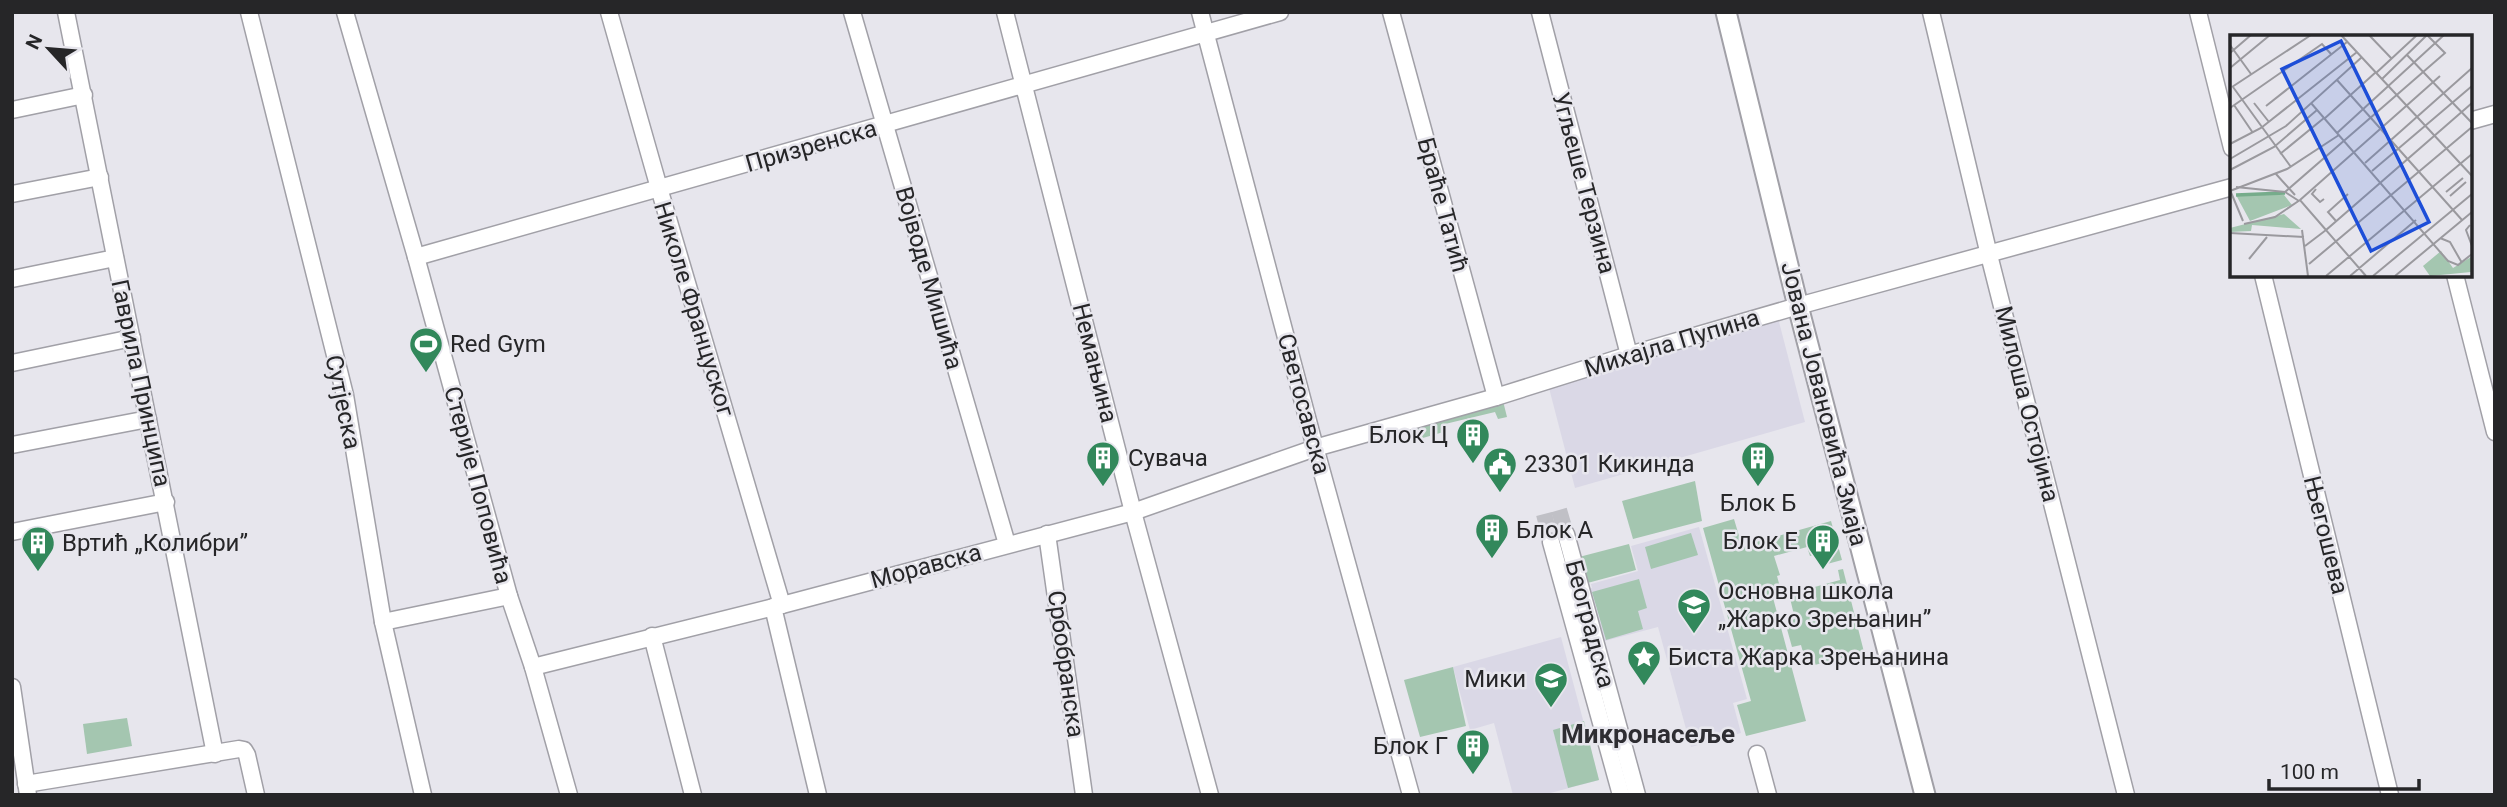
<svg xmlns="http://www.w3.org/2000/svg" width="2507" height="807" font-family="Roboto,sans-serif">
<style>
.built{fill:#dad8e6}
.green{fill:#a4c6b0}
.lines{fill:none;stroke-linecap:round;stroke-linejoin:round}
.minor-tunnel{stroke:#c0c0c6;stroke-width:16;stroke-dasharray:16 8;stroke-linecap:butt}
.minor-casing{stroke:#a1a0a7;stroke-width:19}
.major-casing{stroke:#a1a0a7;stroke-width:23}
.minor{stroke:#fff;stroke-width:16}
.major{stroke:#fff;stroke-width:19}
.labels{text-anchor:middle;stroke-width:5;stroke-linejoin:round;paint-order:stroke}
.street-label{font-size:24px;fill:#262628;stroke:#e7e6ed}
.poi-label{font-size:24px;fill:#262628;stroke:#e7e6ed;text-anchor:start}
.neighbourhood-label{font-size:26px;font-weight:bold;fill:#2e2d32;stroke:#e7e6ed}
.inset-river{fill:none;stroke:#76ac8b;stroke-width:3.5}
.inset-road{fill:none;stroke:#9a999e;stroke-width:2}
.view{fill:#1d4ed8;fill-opacity:0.15;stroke:#1d4ed8;stroke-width:3.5}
.inset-edge{fill:none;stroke:#262628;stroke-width:3.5}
</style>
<rect width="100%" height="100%" fill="#e7e6ed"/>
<g class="built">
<polygon points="1778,318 1805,422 1575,488 1549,388"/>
<polygon points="1699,527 1747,699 1733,703 1741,733 1691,747 1658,627 1601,642 1586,589 1592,588 1591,584 1638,571 1631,546"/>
<polygon points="1561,637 1599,780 1543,795 1513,795 1494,723 1470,730 1453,667"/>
</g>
<g class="green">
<polygon points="1503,401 1507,417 1498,419 1495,412 1445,424 1447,431 1409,442 1405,440 1410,429"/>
<polygon points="1695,481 1702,521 1633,539 1622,501"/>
<polygon points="1734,519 1742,546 1831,521 1842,560 1827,564 1824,553 1810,556 1807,547 1774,556 1780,575 1777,576 1781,591 1772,594 1806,721 1746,736 1737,705 1751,701 1703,528"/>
<polygon points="1691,533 1698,555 1651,569 1645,547"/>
<polygon points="1629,544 1636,570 1580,585 1579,557"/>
<polygon points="1843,569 1864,652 1807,667 1801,645 1792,647 1785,622 1795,619 1789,594 1840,580 1838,570"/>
<polygon points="1639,579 1647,608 1638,611 1643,629 1606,640 1592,592"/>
<polygon points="1453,667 1466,726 1420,737 1404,680"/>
<polygon points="127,718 132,746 87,754 83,724"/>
<polygon points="1584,721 1599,780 1568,788 1553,730"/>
</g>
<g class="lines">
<g class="minor-tunnel">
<polyline points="1559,510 1566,534"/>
<polyline points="1544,514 1551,542"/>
</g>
<g class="minor-casing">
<g id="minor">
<polyline points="66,12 215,754"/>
<polyline points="249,12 345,395 383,622 423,795"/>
<polyline points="345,12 416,257 509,596 533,667 569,795"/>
<polyline points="609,12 659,188 782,605"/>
<polyline points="852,12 1007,544"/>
<polyline points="1005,12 1133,512 1210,795"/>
<polyline points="1200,12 1312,436 1411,795"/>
<polyline points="1391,12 1496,397"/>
<polyline points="1540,12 1629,355"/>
<polyline points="1931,12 1989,255 2126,795"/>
<polyline points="2198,12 2232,148"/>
<polyline points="12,110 84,95"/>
<polyline points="2470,121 2495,114"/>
<polyline points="12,194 100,177"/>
<polyline points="416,257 1280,12"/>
<polyline points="2263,275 2390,795"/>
<polyline points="2455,275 2495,432"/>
<polyline points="12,279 115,258"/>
<polyline points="12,363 132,338"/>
<polyline points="12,445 148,419"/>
<polyline points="12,532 166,502"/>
<polyline points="1047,534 1084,795"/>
<polyline points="1566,534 1637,795"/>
<polyline points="1551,542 1621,795"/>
<polyline points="773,607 818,795"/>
<polyline points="383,622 509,596"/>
<polyline points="652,636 693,795"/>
<polyline points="533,667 782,605 1133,512 1315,448 1496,397 1629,355 1798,306 2232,187"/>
<polyline points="12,687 28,795"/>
<polyline points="1757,754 1768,795"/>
<polyline points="26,784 239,749 244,750 247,755 256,795"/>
</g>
</g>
<g class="major-casing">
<polyline id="major" points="1726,12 1798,306 1925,795"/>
</g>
<use href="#minor" class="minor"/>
<use href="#major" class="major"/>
</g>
<defs>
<g id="stadium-pin" transform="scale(1.75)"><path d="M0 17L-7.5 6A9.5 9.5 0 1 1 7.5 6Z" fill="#32885b" stroke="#e7e6ed"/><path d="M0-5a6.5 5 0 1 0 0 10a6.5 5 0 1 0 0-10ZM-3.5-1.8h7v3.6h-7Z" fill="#fff"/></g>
<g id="building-pin" transform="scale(1.75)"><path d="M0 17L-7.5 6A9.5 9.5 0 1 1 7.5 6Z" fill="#32885b" stroke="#e7e6ed"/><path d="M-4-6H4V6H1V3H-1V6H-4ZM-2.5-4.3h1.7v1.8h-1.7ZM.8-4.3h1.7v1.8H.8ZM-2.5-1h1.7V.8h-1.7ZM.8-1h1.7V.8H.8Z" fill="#fff"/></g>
<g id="civic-pin" transform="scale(1.75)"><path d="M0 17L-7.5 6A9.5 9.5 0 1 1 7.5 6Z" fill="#32885b" stroke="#e7e6ed"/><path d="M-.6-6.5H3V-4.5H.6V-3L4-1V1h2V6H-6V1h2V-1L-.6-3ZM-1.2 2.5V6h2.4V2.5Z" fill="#fff"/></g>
<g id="school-pin" transform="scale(1.75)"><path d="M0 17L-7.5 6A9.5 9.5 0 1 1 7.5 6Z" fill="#32885b" stroke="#e7e6ed"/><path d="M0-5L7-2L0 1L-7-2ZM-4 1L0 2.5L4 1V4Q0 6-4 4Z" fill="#fff"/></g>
<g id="sight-pin" transform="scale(1.75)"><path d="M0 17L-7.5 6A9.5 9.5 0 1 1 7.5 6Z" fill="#32885b" stroke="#e7e6ed"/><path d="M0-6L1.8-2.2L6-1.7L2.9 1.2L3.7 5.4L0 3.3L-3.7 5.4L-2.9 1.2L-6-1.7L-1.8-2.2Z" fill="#fff"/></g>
</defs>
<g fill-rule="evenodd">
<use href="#stadium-pin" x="426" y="344"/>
<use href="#building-pin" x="1473" y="435"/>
<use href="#building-pin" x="1103" y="458"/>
<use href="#building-pin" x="1758" y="458"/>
<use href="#civic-pin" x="1500" y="464"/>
<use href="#building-pin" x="1492" y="530"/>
<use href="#building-pin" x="1823" y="541"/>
<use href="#building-pin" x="38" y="543"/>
<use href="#school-pin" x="1694" y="605"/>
<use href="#sight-pin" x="1644" y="657"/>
<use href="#school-pin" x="1551" y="679"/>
<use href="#building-pin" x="1473" y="746"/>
</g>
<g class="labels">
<g class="street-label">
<text transform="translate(811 146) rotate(-16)" y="8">Призренска</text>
<text transform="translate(1584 183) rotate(75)" y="8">Угљеше Терзина</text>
<text transform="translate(1443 205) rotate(75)" y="8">Браће Татић</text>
<text transform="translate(929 278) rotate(74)" y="8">Војводе Мишића</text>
<text transform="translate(694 309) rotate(73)" y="8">Николе Француског</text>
<text transform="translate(1672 343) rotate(-17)" y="8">Михајла Пупина</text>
<text transform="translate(1095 363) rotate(76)" y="8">Немањина</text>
<text transform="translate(141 383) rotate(78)" y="8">Гаврила Принципа</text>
<text transform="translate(343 402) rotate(78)" y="8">Сутјеска</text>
<text transform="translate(1304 404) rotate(75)" y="8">Светосавска</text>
<text transform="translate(1824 404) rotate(76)" y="8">Јована Јовановића Змаја</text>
<text transform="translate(2027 404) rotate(76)" y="8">Милоша Остојина</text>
<text transform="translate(478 485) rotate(75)" y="8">Стерије Поповића</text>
<text transform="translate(2326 535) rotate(76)" y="8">Његошева</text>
<text transform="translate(926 566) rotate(-15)" y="8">Моравска</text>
<text transform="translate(1590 624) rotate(75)" y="8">Београдска</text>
<text transform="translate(1066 664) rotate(82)" y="8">Србобранска</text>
</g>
<g class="poi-label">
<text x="450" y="352">Red Gym</text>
<text x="1448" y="443" text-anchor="end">Блок Ц</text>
<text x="1128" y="466">Сувача</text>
<text x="1524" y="472">23301 Кикинда</text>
<text x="1758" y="511" text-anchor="middle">Блок Б</text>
<text x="1516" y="538">Блок А</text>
<text x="1798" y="549" text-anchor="end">Блок Е</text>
<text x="62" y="551">Вртић „Колибри”</text>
<text x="1718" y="599">Основна школа<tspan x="1718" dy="28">„Жарко Зрењанин”</tspan></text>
<text x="1668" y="665">Биста Жарка Зрењанина</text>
<text x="1526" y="687" text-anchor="end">Мики</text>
<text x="1448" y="754" text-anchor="end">Блок Г</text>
</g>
<g class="neighbourhood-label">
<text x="1648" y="743">Микронасеље</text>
</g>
</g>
<g transform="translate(2230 35)">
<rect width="242" height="242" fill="#e7e6ed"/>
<path d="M21,158L54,160L62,170L20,186L6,160ZM54,179L71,194L22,190L21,196L0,197V193ZM211,216L223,233L241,222V237L200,241L193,231Z" fill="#a4c6b0"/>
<path class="inset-river" d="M6,160L55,158"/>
<path class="inset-road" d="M111,0L242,141M139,0L162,24M0,10L21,39M0,18L21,0M177,20L242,88M0,33L40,0M146,38L187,0M152,44L197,0M107,45L232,185M2,52L81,0M3,52L61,132M24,68L39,87M81,68L218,226L228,230L242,219M4,70L23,98M36,71L117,7M0,73L92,9L101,19M94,84L146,37M107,98L214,0M0,109L31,93L127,17M50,119L94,83M0,124L56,91L132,22M135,128L242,33M0,135L44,112L87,75M142,136L242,51M46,139L65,160M6,152L55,157L69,166M86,154L82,159L90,167L94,164M0,155L13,186M0,156L57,134L109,100M55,157L215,18L197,0M216,157L233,143M220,161L236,147M70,165L210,41M106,186L98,177L118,159M14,189L45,182L70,165L96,195L242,68M240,190L236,195L242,211M72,195L78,241M0,198L74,202M210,203L220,207L232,228M75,211L96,195L136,241M19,224L37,202M79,229L242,92M96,241L242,119M120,241L186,185M143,241L242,159M165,241L242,177"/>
<path class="view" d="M111,6L199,187L141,216L52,34Z"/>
<rect width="242" height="242" class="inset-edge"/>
</g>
<rect width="2507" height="807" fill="none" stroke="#262628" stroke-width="28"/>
<g transform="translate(49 49) rotate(296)" stroke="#e7e6ed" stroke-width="5" paint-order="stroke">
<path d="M0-5L12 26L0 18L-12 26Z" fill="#262628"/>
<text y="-10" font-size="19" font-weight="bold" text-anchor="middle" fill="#262628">N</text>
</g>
<path d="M2269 779v10h150v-10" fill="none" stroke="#262628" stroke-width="3.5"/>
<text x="2280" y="779" font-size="21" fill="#262628" stroke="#e7e6ed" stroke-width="5" paint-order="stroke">100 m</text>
</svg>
